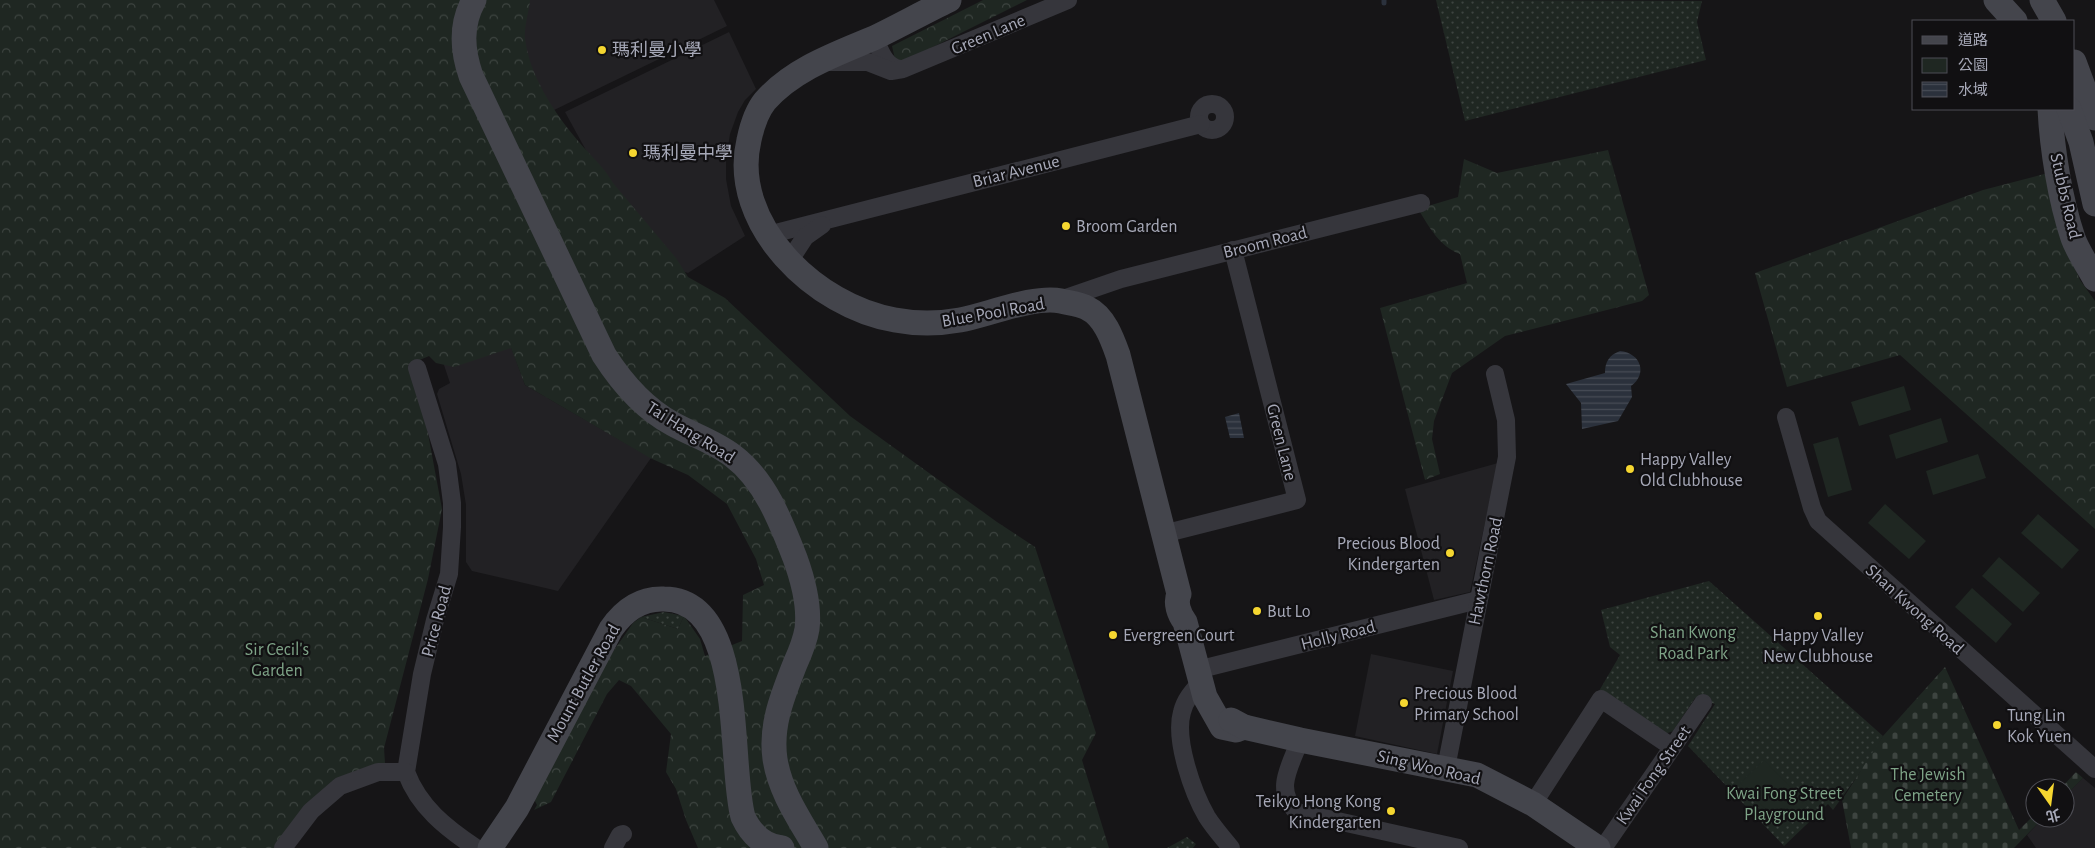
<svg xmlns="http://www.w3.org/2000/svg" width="2095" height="848" font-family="'Alegreya Sans','Noto Sans TC',sans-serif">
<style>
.built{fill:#222124}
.green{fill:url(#green-dots)}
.forest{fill:url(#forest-crowns)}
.cemetery{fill:url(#cemetery-stones)}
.pitch{fill:#1f2722}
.water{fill:url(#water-rules)}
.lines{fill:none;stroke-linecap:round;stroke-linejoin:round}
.stream{stroke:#2b313c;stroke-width:5}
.street{stroke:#36363c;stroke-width:18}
.secondary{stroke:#44454c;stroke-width:25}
.poi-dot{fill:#f5d630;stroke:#111012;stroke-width:2}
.labels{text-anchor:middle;stroke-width:4.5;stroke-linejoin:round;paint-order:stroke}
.street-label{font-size:18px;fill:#a7a9b8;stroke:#111012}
.poi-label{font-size:18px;fill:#a7a9b8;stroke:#111012;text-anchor:start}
.park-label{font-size:18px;fill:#7ea387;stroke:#111012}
</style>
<defs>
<pattern id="green-dots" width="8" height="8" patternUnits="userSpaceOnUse" patternTransform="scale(1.25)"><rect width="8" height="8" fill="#1f2722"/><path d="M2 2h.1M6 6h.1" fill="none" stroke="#3d4440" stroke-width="1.8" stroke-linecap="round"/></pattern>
<pattern id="forest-crowns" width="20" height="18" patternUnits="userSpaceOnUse" patternTransform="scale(1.25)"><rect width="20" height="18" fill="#1f2722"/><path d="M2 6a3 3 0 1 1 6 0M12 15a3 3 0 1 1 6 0" fill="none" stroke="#3d4440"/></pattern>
<pattern id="cemetery-stones" width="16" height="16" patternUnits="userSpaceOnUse" patternTransform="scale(1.25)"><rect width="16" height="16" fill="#1f2722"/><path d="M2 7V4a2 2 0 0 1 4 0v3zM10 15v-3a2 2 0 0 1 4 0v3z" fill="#3d4440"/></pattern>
<pattern id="water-rules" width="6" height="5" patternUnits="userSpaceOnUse" patternTransform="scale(1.25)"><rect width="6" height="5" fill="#2b313c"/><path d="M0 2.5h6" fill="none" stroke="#474c56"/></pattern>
</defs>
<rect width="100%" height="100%" fill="#161517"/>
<g class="built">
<polygon points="490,0 714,0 727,26 550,112"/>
<polygon points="729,32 756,89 745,100 738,112 730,134 726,160 726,179 731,206 745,236 688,273 661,264 627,225 565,112"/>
<polygon points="507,336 525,385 651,458 558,591 472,571 466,562 466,505 461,474 437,394 439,389 450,383 442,359"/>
<polygon points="1498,463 1470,592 1434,600 1405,489"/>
<polygon points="1371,654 1453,671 1437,754 1355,736"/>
<polygon points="2083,778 2095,788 2095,848 2036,848 2027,835 2043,818 2065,818 2065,796"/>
</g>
<g class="green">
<polygon points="1436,0 1702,1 1697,22 1706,60 1465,121"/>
<polygon points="1709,581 1883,736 1871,757 1833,810 1828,804 1784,846 1688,746 1715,704 1695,698 1673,731 1665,734 1599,691 1620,655 1610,647 1601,610"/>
<polygon points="664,612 684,616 678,629 641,617"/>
<polygon points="1187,837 1196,844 1193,848 1167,848"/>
</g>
<g class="forest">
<path d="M0,0H530C529,12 524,26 525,38C529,75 555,114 579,142C591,156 604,167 613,183L676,258L688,277L725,298L850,416L997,522L1035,547L1096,733L1082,760L1109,848H698L686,820L676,789L666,772L671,734L631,686L619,680L607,694L551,802L534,810L537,805L534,799L610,656L633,623L641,617L678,629L684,616L700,639L705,656L742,641L743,595L764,585L756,559L727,504L688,475L650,458L525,385L511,348L454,367L436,363L429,356L408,365L424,412L442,509L428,579L384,748L385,763L356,771L332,782L275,848H0Z"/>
<polygon points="983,0 1027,0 919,54 903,61 895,59 892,46"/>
<path d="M1608,150L1649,295L1642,301L1505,336L1452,373L1434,421L1432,439L1440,474L1425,480L1380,308L1467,283L1460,254C1439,246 1430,228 1418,209L1458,197L1464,159L1497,173Z"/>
<polygon points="2048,173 2069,253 2080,280 2095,301 2095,529 1900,355 1787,387 1755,273 1983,190"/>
</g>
<g class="cemetery">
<polygon points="1945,667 2019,830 2035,814 2035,818 2043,818 2014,848 1851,848 1842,800 1883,736"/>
<polygon points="2076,772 2083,778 2065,796 2065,788 2061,788"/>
</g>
<g class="pitch">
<polygon points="1904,386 1911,410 1859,426 1851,402"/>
<polygon points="1941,418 1948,442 1896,459 1889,435"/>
<polygon points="1838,437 1852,490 1828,497 1813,444"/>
<polygon points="1978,454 1986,478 1933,495 1926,471"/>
<polygon points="1885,504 1926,541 1909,559 1868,523"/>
<polygon points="2038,514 2079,550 2062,569 2021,533"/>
<polygon points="1999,557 2040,593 2023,612 1982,576"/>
<polygon points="1972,588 2012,624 1996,643 1955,607"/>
<polygon points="1764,760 1808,805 1784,828 1740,783"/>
</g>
<g class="water">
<path d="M1620,351C1641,353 1648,374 1631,386L1632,397L1618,421L1582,429L1581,403L1566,384L1605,373C1605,362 1609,355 1620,351Z"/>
<polygon points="1239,413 1244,438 1230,438 1225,417"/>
</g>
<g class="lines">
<polyline class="stream" points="1384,0 1384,3"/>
<g class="street">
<path d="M874,37C880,50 885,67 900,69"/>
<polyline points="826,62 868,62 891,71 903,69 1068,0"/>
<circle cx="1212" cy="117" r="13"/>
<polyline points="768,235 1201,124"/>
<polyline points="790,260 805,237 822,225"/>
<polyline points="1060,300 1121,279 1421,203"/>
<path d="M417,368L447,464L452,503V527L449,574L435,620L422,674L406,772C419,807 446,828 476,848"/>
<polyline points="1786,417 1812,508 1818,521 2095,769"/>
<polyline points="1163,534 1297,500 1233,250"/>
<polyline points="1197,670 1478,600"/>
<path d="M1200,683C1192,692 1185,700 1182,712C1174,740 1193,793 1207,817C1214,828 1223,838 1231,848"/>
<path d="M1300,740C1291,765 1273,790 1297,812L1459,848"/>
<polyline points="1446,768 1507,457 1506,420 1495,374"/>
<polyline points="1533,804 1601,699 1672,747"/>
<polyline points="283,848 311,811 340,786 378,772 406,772"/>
<polyline points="613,848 620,835 623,834"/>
<polyline points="1603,848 1703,703"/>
</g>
<g class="secondary">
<path d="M474,0C460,25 462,50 471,76L604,355C622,383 643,408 673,424C693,435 715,442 733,456C765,480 781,522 795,558C803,580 810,605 807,629C805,641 800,653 795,664C783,695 770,725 775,759C780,792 800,820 816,848"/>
<path d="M949,0C924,12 899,26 874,38C836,54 793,69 765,101C756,112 752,126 749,140C729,224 816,307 895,320C916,324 938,324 960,320C987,315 1035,295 1061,301C1069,303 1080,304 1087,308C1104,316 1112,338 1118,355L1179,594C1175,603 1179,614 1185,622L1205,697L1222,727L1236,730L1244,727"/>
<polyline points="1996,0 2015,21"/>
<polyline points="2042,0 2054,21"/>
<polyline points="2074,62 2095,118"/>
<path d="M2050,109C2052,149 2060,199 2073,238C2078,252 2088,266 2095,279"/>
<polyline points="2069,109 2081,142 2095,204"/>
<polyline points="1231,720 1244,727 1300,740 1477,775 1533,804 1598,848"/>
<path d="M490,848L517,808L611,629C624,610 641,598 664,599C747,600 728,763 743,817C751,834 763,846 782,848"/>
</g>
</g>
<g class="poi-dot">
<circle cx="602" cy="50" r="5"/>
<circle cx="633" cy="153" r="5"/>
<circle cx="1066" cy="226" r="5"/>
<circle cx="1630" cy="469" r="5"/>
<circle cx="1450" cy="553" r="5"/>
<circle cx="1257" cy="611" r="5"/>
<circle cx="1818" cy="616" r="5"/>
<circle cx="1113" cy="635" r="5"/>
<circle cx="1404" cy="703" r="5"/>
<circle cx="1997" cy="725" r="5"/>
<circle cx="1391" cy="811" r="5"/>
</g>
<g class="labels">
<g class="street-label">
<text transform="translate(988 34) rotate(-23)" y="6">Green Lane</text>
<text transform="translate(1016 171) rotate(-14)" y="6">Briar Avenue</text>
<text transform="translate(2066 196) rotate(77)" y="6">Stubbs Road</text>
<text transform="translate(1265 242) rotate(-14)" y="6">Broom Road</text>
<text transform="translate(993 312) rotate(-10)" y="6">Blue Pool Road</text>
<text transform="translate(691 432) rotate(32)" y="6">Tai Hang Road</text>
<text transform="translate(1282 442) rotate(76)" y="6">Green Lane</text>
<text transform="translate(1485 571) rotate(-78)" y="6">Hawthorn Road</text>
<text transform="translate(1915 609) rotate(42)" y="6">Shan Kwong Road</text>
<text transform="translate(436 621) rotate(-75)" y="6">Price Road</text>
<text transform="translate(1338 635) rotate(-14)" y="6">Holly Road</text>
<text transform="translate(583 683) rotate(-61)" y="6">Mount Butler Road</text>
<text transform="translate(1429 767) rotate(13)" y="6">Sing Woo Road</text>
<text transform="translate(1653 775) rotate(-55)" y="6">Kwai Fong Street</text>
</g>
<g class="poi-label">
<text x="612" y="56">瑪利曼小學</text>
<text x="643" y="159">瑪利曼中學</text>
<text x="1076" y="232">Broom Garden</text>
<text x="1640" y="465">Happy Valley<tspan x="1640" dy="21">Old Clubhouse</tspan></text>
<text x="1440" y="549" text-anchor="end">Precious Blood<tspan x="1440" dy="21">Kindergarten</tspan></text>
<text x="1267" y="617">But Lo</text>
<text x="1123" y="641">Evergreen Court</text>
<text x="1818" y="641" text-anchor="middle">Happy Valley<tspan x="1818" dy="21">New Clubhouse</tspan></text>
<text x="1414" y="699">Precious Blood<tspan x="1414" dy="21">Primary School</tspan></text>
<text x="2007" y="721">Tung Lin<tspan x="2007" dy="21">Kok Yuen</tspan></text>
<text x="1381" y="807" text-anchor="end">Teikyo Hong Kong<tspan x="1381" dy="21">Kindergarten</tspan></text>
</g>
<g class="park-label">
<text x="1693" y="638">Shan Kwong<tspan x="1693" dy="21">Road Park</tspan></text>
<text x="277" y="655">Sir Cecil's<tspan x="277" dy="21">Garden</tspan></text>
<text x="1928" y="780">The Jewish<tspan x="1928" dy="21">Cemetery</tspan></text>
<text x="1784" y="799">Kwai Fong Street<tspan x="1784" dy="21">Playground</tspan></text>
</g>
</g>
<rect x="1912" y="20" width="162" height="90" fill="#111012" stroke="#4d4d54"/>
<rect x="1922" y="36" width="25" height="8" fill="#44454c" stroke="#4d4d54"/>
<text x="1958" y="45" font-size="15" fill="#a7a9b8">道路</text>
<rect x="1922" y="58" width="25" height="15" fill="#1f2722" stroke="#4d4d54"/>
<text x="1958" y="70" font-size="15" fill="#a7a9b8">公園</text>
<rect x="1922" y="82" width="25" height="15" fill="url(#water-rules)" stroke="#4d4d54"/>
<text x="1958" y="95" font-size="15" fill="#a7a9b8">水域</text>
<g transform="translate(2050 803) rotate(166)"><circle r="24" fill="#111012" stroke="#4d4d54"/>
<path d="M0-4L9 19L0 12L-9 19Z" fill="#f5d630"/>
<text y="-8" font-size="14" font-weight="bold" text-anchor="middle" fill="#a7a9b8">北</text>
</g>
</svg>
